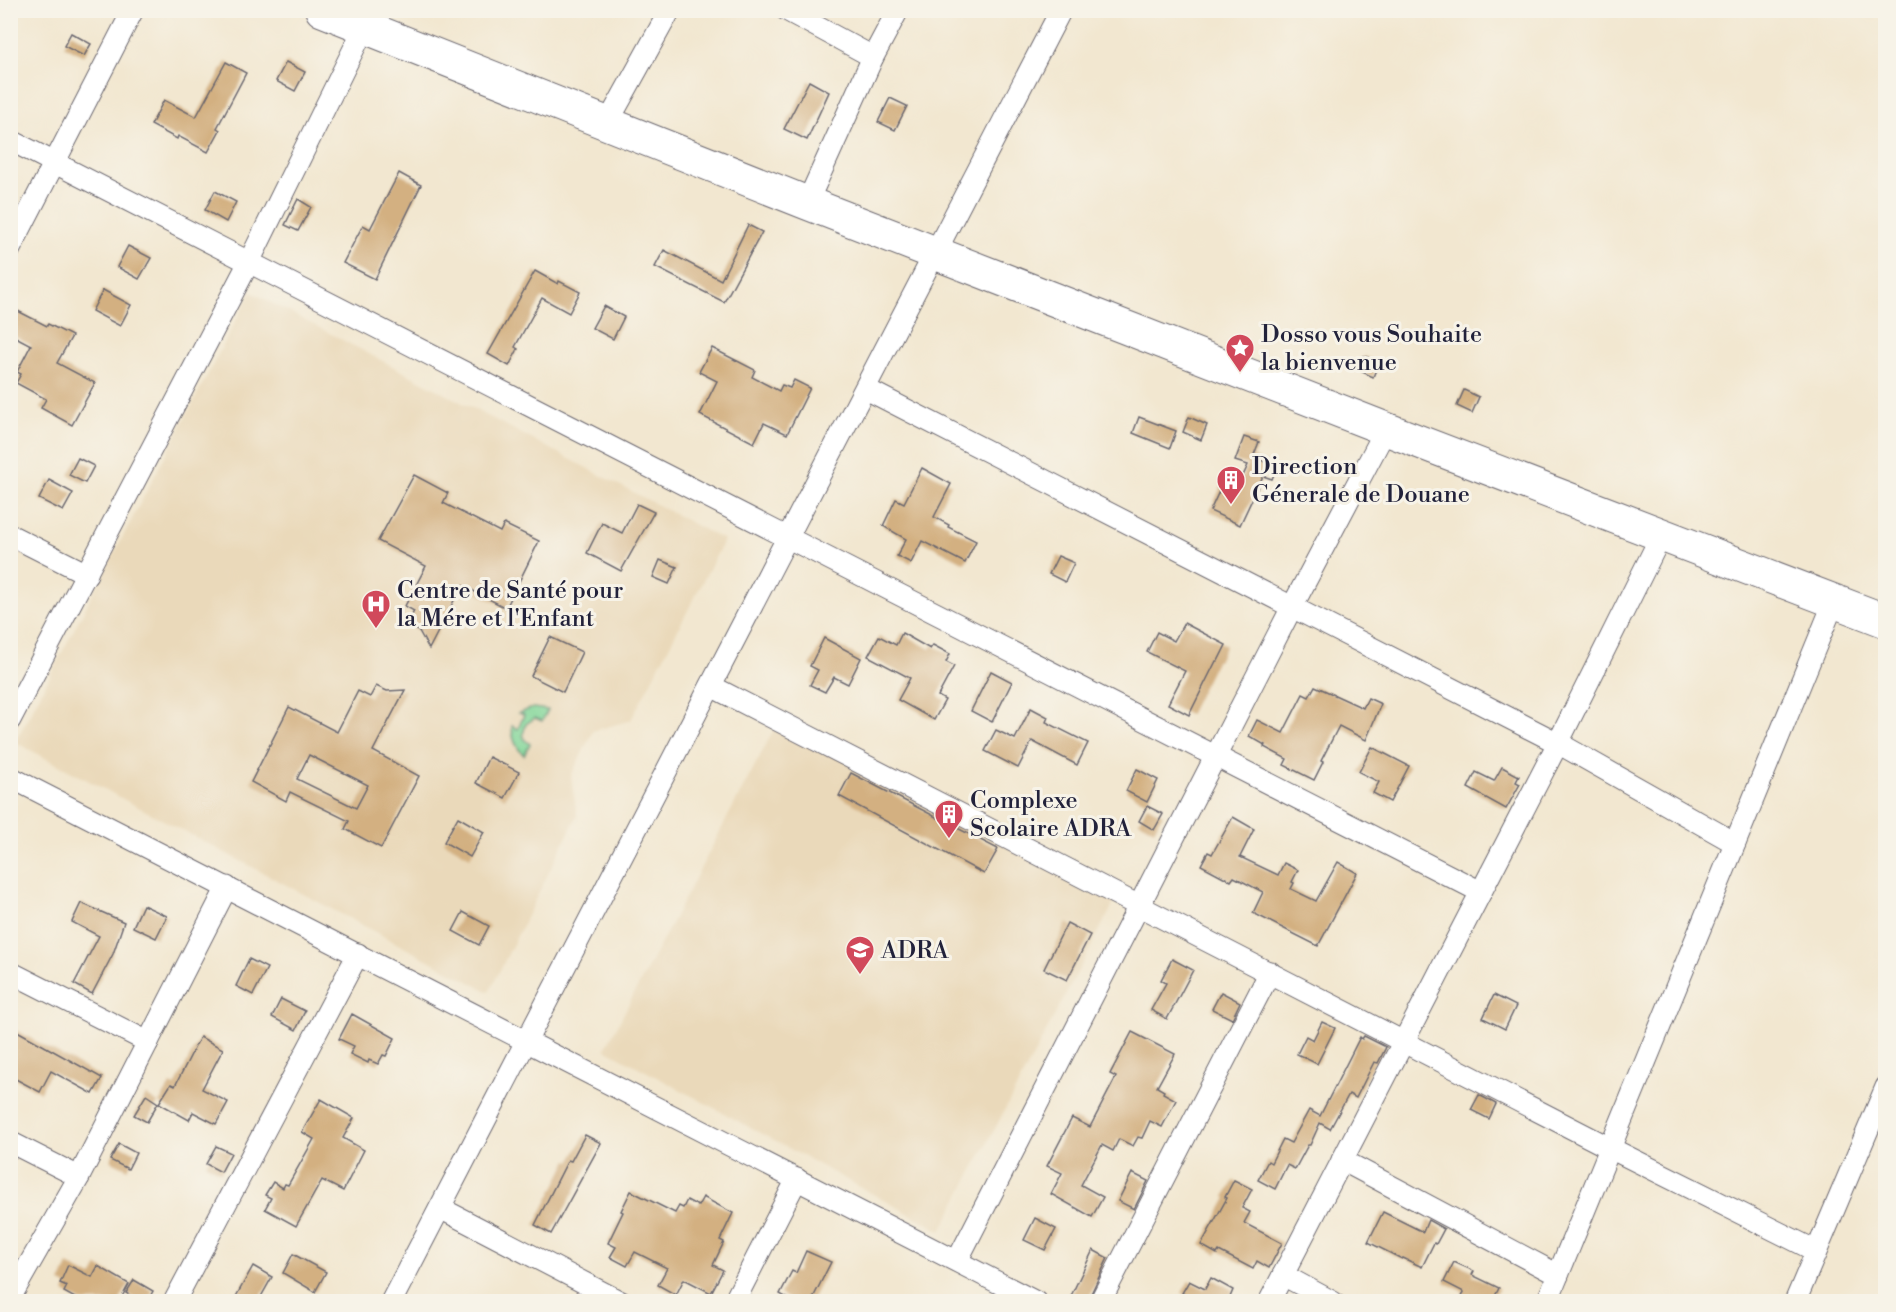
<svg xmlns="http://www.w3.org/2000/svg" width="1896" height="1312" font-family="'Libre Bodoni',serif">
<style>
.built{fill:#ead9ba}
.green{fill:#81d698;stroke:#527c6a;stroke-width:1.5}
.building{fill:#d3b081;fill-rule:evenodd}
.lines{fill:none;stroke-linecap:round;stroke-linejoin:round}
.minor-casing{stroke:#6b676f;stroke-width:23}
.trunk-casing{stroke:#6b676f;stroke-width:35}
.minor{stroke:#fff;stroke-width:21}
.trunk{stroke:#fff;stroke-width:33}
.labels{text-anchor:middle;stroke-width:6;stroke-linejoin:round;paint-order:stroke}
.poi-label{font-size:24px;fill:#22223b;stroke:#f7f3e8;text-anchor:start}
</style>
<rect width="100%" height="100%" fill="#f7f3e8"/>
<filter id="ink" filterUnits="userSpaceOnUse"><feTurbulence type="fractalNoise" baseFrequency=".0167" numOctaves="2"/><feDisplacementMap in="SourceGraphic" scale="12" xChannelSelector="R" yChannelSelector="G"/><feConvolveMatrix kernelMatrix="1 2 1 2 8 2 1 2 1" color-interpolation-filters="sRGB"/></filter>
<filter id="wash" filterUnits="userSpaceOnUse"><feTurbulence type="fractalNoise" baseFrequency=".008" numOctaves="4" result="noise"/><feDisplacementMap in="SourceGraphic" scale="24" xChannelSelector="R" yChannelSelector="G"/><feGaussianBlur stdDeviation="1.35" result="paint"/><feColorMatrix in="noise" values="0 0 0 0 0 0 0 0 0 0 0 0 0 0 0 0 0 1.4 0 .05"/><feComposite in="paint" operator="in"/></filter>
<g filter="url(#wash)">
<rect width="100%" height="100%" fill="#f2e7d0"/>
<g class="built">
<polygon points="251,292 724,540 631,720 593,731 571,776 577,816 489,992 15,742"/>
<polygon points="778,722 1115,901 941,1231 605,1049"/>
</g>
<path class="green" d="M533,708L548,710L542,721L535,718L526,724L523,734L525,740L530,744L524,755C515,747 512,738 512,726L518,729L524,715L519,713Z"/>
<g id="blocks">
<g class="building">
<polygon points="71,33 91,44 84,56 64,46"/>
<polygon points="226,62 246,73 217,128 220,130 208,152 178,136 177,139 151,125 164,100 196,117"/>
<polygon points="286,62 305,72 295,91 276,81"/>
<polygon points="809,81 829,92 807,140 784,129"/>
<polygon points="890,98 907,106 895,130 878,122"/>
<polygon points="399,173 421,185 375,279 343,263 363,225 370,229"/>
<polygon points="215,191 236,202 226,222 205,210"/>
<polygon points="298,199 311,207 298,231 285,225"/>
<polygon points="748,225 762,232 724,302 655,267 664,250 721,280"/>
<polygon points="128,246 151,258 139,279 117,267"/>
<polygon points="535,271 558,284 559,281 580,292 569,313 542,298 515,347 518,349 509,366 488,354"/>
<polygon points="103,290 131,305 120,326 92,311"/>
<polygon points="604,306 624,317 613,339 592,328"/>
<polygon points="10,307 47,326 48,324 72,336 57,363 95,383 72,425 41,408 46,399 16,383 21,374 17,372 31,345 10,334"/>
<polygon points="712,348 755,370 752,377 779,391 782,385 790,388 794,380 810,388 787,434 764,423 754,443 700,415 717,381 699,372"/>
<polygon points="1364,356 1379,362 1373,377 1358,370"/>
<polygon points="1464,390 1479,397 1472,413 1457,406"/>
<polygon points="1139,417 1176,431 1170,448 1133,433"/>
<polygon points="1189,417 1207,425 1201,440 1183,432"/>
<polygon points="1244,437 1259,442 1253,457 1277,467 1272,479 1263,476 1240,525 1210,511 1222,485 1236,491 1248,465 1235,461"/>
<polygon points="78,458 94,466 85,483 69,475"/>
<polygon points="922,468 951,484 934,517 949,525 948,527 976,541 965,563 922,541 911,563 897,556 906,539 883,526 896,499 904,503"/>
<polygon points="414,475 448,493 443,503 500,532 504,524 539,541 506,608 462,585 429,649 419,631 407,625 414,611 405,606 426,566 378,541"/>
<polygon points="49,480 73,493 63,511 39,499"/>
<polygon points="637,504 654,512 621,571 587,553 602,523 622,533"/>
<polygon points="1058,556 1074,563 1065,582 1049,574"/>
<polygon points="660,560 677,567 669,584 653,577"/>
<polygon points="1184,623 1226,645 1218,661 1216,661 1189,715 1168,704 1185,671 1147,652 1157,632 1174,641"/>
<polygon points="902,633 930,649 933,645 950,654 946,662 954,666 938,696 945,700 934,720 898,700 910,678 868,656 879,636 896,645"/>
<polygon points="550,637 582,652 563,692 531,676"/>
<polygon points="824,638 861,658 848,684 834,677 825,692 810,685 818,670 810,666"/>
<polygon points="991,671 1012,682 992,722 971,711"/>
<path d="M376,686L387,691L405,690L373,751L419,776L381,848L345,829L349,821L290,792L286,801L251,782L289,707L337,732L358,691L370,697ZM309,755L368,785L356,808L297,779Z"/>
<polygon points="1315,686 1363,708 1368,698 1381,704 1366,740 1339,726 1321,761 1323,762 1314,780 1284,765 1287,759 1264,747 1265,745 1249,736 1257,720 1283,733 1303,694 1309,697"/>
<polygon points="1031,708 1048,717 1046,722 1088,743 1077,765 1032,741 1018,768 985,751 996,730 1015,739"/>
<polygon points="1372,747 1409,766 1390,802 1373,793 1379,782 1359,772"/>
<polygon points="489,757 519,772 505,798 476,783"/>
<polygon points="1502,767 1519,776 1516,782 1520,784 1506,809 1468,788 1476,772 1494,781"/>
<polygon points="1137,769 1158,780 1147,802 1126,791"/>
<polygon points="851,773 998,849 984,874 839,796"/>
<polygon points="1147,806 1163,814 1154,830 1139,821"/>
<polygon points="458,817 484,832 470,857 444,842"/>
<polygon points="1233,817 1254,829 1240,857 1278,875 1284,863 1298,870 1292,882 1294,883 1291,889 1316,901 1338,862 1357,873 1318,946 1253,913 1263,892 1234,877 1231,881 1201,865 1208,852 1212,854"/>
<polygon points="81,903 124,922 113,954 92,994 74,984 99,936 72,922"/>
<polygon points="143,905 167,916 156,938 133,927"/>
<polygon points="463,912 489,926 479,945 453,931"/>
<polygon points="1067,923 1090,935 1067,980 1044,969"/>
<polygon points="249,959 267,968 253,995 236,986"/>
<polygon points="1172,959 1193,970 1167,1019 1151,1010 1166,983 1161,980"/>
<polygon points="1221,992 1240,1002 1232,1019 1212,1009"/>
<polygon points="1494,995 1516,1006 1505,1029 1483,1018"/>
<polygon points="281,999 305,1011 296,1030 272,1017"/>
<polygon points="352,1014 395,1038 386,1056 383,1055 378,1064 369,1060 368,1063 350,1054 354,1046 339,1039"/>
<polygon points="1322,1022 1335,1028 1317,1064 1297,1054 1306,1036 1313,1040"/>
<polygon points="10,1027 102,1078 93,1094 51,1071 40,1092 10,1076"/>
<polygon points="1132,1032 1175,1054 1157,1087 1164,1091 1163,1093 1176,1100 1162,1127 1150,1121 1142,1138 1138,1137 1133,1146 1119,1139 1113,1151 1102,1145 1081,1185 1103,1197 1092,1217 1051,1194 1062,1173 1047,1166 1072,1118 1090,1127 1116,1077 1110,1074"/>
<polygon points="1364,1036 1386,1047 1378,1063 1374,1062 1356,1098 1349,1094 1330,1129 1320,1123 1310,1145 1308,1145 1295,1169 1287,1165 1275,1189 1258,1180 1268,1161 1271,1163 1283,1139 1291,1143 1309,1110 1320,1116 1360,1037 1362,1039"/>
<polygon points="200,1037 223,1049 202,1089 228,1102 216,1124 193,1112 189,1120 159,1103 171,1084 175,1086"/>
<polygon points="146,1095 158,1103 147,1122 134,1115"/>
<polygon points="1479,1095 1496,1104 1489,1119 1471,1110"/>
<polygon points="321,1099 354,1118 343,1138 364,1150 343,1191 322,1180 296,1226 265,1209 271,1198 265,1195 273,1182 283,1188 285,1184 288,1185 314,1139 302,1132"/>
<polygon points="585,1135 601,1143 551,1234 535,1225 568,1160 571,1161"/>
<polygon points="119,1144 136,1153 128,1169 110,1160"/>
<polygon points="216,1146 231,1153 221,1172 206,1164"/>
<polygon points="1132,1173 1148,1181 1134,1209 1118,1201"/>
<polygon points="1234,1180 1252,1189 1242,1208 1250,1212 1244,1223 1282,1243 1269,1268 1257,1261 1253,1269 1219,1251 1217,1254 1201,1245 1227,1198 1225,1197"/>
<polygon points="631,1191 675,1213 679,1206 683,1208 687,1200 698,1206 703,1197 733,1213 720,1240 724,1242 713,1265 723,1270 711,1293 684,1279 676,1295 658,1285 667,1268 635,1252 627,1266 610,1257 616,1247 608,1243 623,1212 621,1211"/>
<polygon points="1383,1212 1423,1232 1428,1220 1444,1229 1436,1244 1434,1243 1422,1267 1403,1258 1402,1259 1368,1242"/>
<polygon points="1035,1218 1056,1229 1045,1250 1024,1240"/>
<polygon points="1093,1250 1108,1258 1088,1300 1068,1302"/>
<polygon points="806,1251 831,1262 811,1302 794,1302 780,1294 792,1271 796,1273"/>
<polygon points="293,1254 326,1272 315,1292 283,1273"/>
<polygon points="1454,1262 1474,1271 1472,1275 1499,1288 1492,1302 1460,1302 1464,1292 1444,1282"/>
<polygon points="68,1265 92,1277 98,1266 129,1284 119,1302 82,1302 64,1292 67,1286 60,1283"/>
<polygon points="253,1266 272,1277 258,1302 233,1302"/>
<polygon points="1211,1278 1233,1290 1228,1302 1197,1302 1182,1293 1189,1281 1205,1289"/>
<polygon points="134,1280 153,1291 147,1302 140,1302 126,1293"/>
</g>
</g>
</g>
<g filter="url(#ink)">
<use href="#blocks" fill-opacity="0" stroke="#6b676f" stroke-width="1.5"/>
<g class="lines">
<g class="minor-casing">
<g id="minor">
<polyline points="786,10 873,57"/>
<polyline points="607,124 670,10"/>
<polyline points="10,140 1481,892"/>
<polyline points="807,203 873,57 898,10"/>
<polyline points="10,249 133,10"/>
<polyline points="866,389 1558,743 1735,843"/>
<polyline points="10,535 87,574"/>
<polyline points="711,686 1610,1148 1816,1251"/>
<polyline points="10,720 249,262 373,10"/>
<polyline points="10,777 1036,1302"/>
<polyline points="10,972 148,1042"/>
<polyline points="10,1142 79,1177"/>
<polyline points="1342,1160 1558,1275"/>
<polyline points="440,1208 621,1302"/>
<polyline points="957,1261 1292,607 1386,429"/>
<polyline points="1283,1275 1333,1302"/>
<polyline points="10,1298 79,1177 227,887"/>
<polyline points="174,1302 358,954"/>
<polyline points="391,1302 1061,10"/>
<polyline points="734,1302 797,1179"/>
<polyline points="1100,1302 1270,972"/>
<polyline points="1269,1302 1558,743 1662,534"/>
<polyline points="1547,1302 1834,602"/>
<polyline points="1795,1302 1886,1087"/>
</g>
</g>
<g class="trunk-casing">
<polyline id="trunk" points="322,10 807,203 1386,429 1886,621"/>
</g>
<use href="#minor" class="minor"/>
<use href="#trunk" class="trunk"/>
</g>
</g>
<defs>
<g id="sight-pin" transform="scale(1.5)"><path d="M0 17L-7.5 6A9.5 9.5 0 1 1 7.5 6Z" fill="#d1495b" stroke="#f7f3e8"/><path d="M0-6L1.8-2.2L6-1.7L2.9 1.2L3.7 5.4L0 3.3L-3.7 5.4L-2.9 1.2L-6-1.7L-1.8-2.2Z" fill="#fff"/></g>
<g id="building-pin" transform="scale(1.5)"><path d="M0 17L-7.5 6A9.5 9.5 0 1 1 7.5 6Z" fill="#d1495b" stroke="#f7f3e8"/><path d="M-4-6H4V6H1V3H-1V6H-4ZM-2.5-4.3h1.7v1.8h-1.7ZM.8-4.3h1.7v1.8H.8ZM-2.5-1h1.7V.8h-1.7ZM.8-1h1.7V.8H.8Z" fill="#fff"/></g>
<g id="hospital-pin" transform="scale(1.5)"><path d="M0 17L-7.5 6A9.5 9.5 0 1 1 7.5 6Z" fill="#d1495b" stroke="#f7f3e8"/><path d="M-5-5h3v3.5h4V-5h3V5h-3V1.5h-4V5h-3Z" fill="#fff"/></g>
<g id="school-pin" transform="scale(1.5)"><path d="M0 17L-7.5 6A9.5 9.5 0 1 1 7.5 6Z" fill="#d1495b" stroke="#f7f3e8"/><path d="M0-5L7-2L0 1L-7-2ZM-4 1L0 2.5L4 1V4Q0 6-4 4Z" fill="#fff"/></g>
</defs>
<g fill-rule="evenodd">
<use href="#sight-pin" x="1240" y="348"/>
<use href="#building-pin" x="1231" y="480"/>
<use href="#hospital-pin" x="376" y="604"/>
<use href="#building-pin" x="949" y="814"/>
<use href="#school-pin" x="860" y="950"/>
</g>
<g class="labels">
<g class="poi-label">
<text x="1261" y="342">Dosso vous Souhaite<tspan x="1261" dy="28">la bienvenue</tspan></text>
<text x="1252" y="474">Direction<tspan x="1252" dy="28">Génerale de Douane</tspan></text>
<text x="397" y="598">Centre de Santé pour<tspan x="397" dy="28">la Mére et l'Enfant</tspan></text>
<text x="970" y="808">Complexe<tspan x="970" dy="28">Scolaire ADRA</tspan></text>
<text x="881" y="958">ADRA</text>
</g>
</g>
<rect width="1896" height="1312" fill="none" stroke="#f7f3e8" stroke-width="36"/>
</svg>
